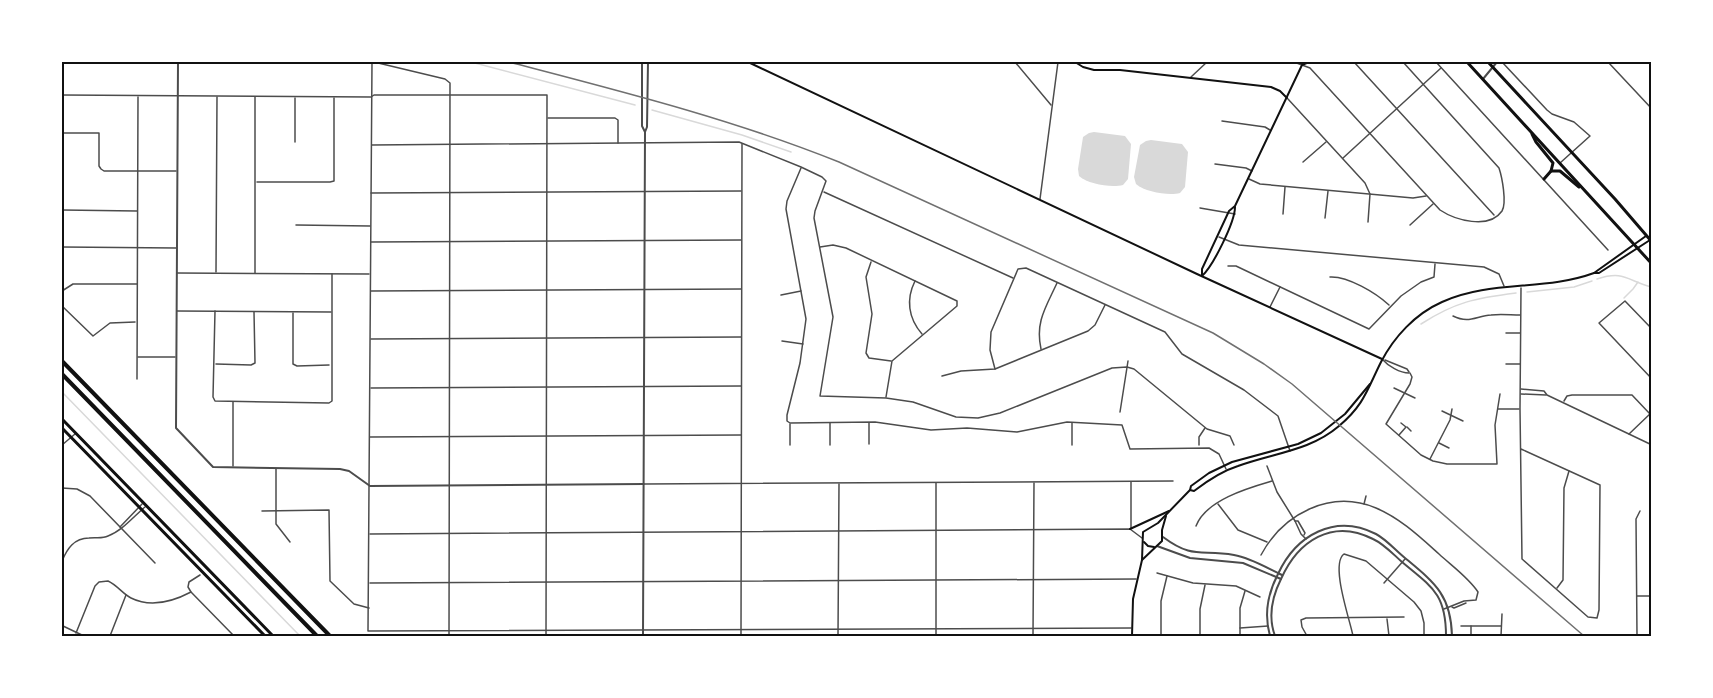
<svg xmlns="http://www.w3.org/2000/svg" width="1713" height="698" font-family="Poppins,sans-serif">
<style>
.water{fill:#d9d9d9}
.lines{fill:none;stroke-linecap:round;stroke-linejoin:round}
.stream{stroke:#d9d9d9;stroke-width:1.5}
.minor{stroke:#4c4c4c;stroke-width:1.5}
.tertiary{stroke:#4c4c4c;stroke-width:2}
.secondary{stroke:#111;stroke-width:2}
.primary{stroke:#111;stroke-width:3}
.motorway{stroke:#111;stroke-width:4}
.rail{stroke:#707070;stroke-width:1.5}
.neatline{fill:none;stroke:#111;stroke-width:2}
</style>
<rect width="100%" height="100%" fill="#fff"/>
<g class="water">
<path d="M1094,132L1125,136L1131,144L1128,179L1123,185C1111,188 1088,184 1079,176L1078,169L1083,137L1089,133Z"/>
<path d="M1151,140L1182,144L1188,152L1185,187L1180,193C1169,196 1145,192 1136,184L1134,177L1140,145L1146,141Z"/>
</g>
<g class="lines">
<g class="stream">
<polyline points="471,62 635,105"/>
<polyline points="652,110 742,135 791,152"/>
<path d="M1597,279C1625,270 1627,281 1652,287"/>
<polyline points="1527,292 1574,287 1592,281"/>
<polyline points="1624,298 1633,289 1638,282"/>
<path d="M1421,324C1455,302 1476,298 1516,293"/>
<polyline points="62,392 300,636"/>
</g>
<g class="minor">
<polyline points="372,62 368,631 1131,628"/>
<polyline points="374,62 445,79 450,83 449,636"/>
<polyline points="1015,62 1051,105"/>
<path d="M1294,62L1310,68L1440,210C1455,220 1489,230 1502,211C1507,203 1502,177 1499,168L1403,62"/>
<polyline points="1354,62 1494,215"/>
<polyline points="1436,62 1608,250"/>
<polyline points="1502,62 1547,110 1552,114 1574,122 1590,136 1560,163"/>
<polyline points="1608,62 1652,109"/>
<polyline points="1191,77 1207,62"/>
<polyline points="62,95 371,97 374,95 547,95 546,636"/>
<polyline points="1288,99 1365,183 1370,194 1368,222"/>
<polyline points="548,118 615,118 618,120 618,143"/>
<polyline points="1222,121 1265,127 1270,130"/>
<polyline points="62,133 99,133 99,166 101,169 104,171 176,171"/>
<polyline points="295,142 295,98"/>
<polyline points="372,145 739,142 801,167 822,177 826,181 815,211 814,218 833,317 820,396 886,398 913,402 956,417 978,418 1000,413 1112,368 1127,367 1134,369 1207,429 1230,436 1234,445"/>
<polyline points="1343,158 1441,68"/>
<polyline points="1303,162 1326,142"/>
<polyline points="1215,164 1246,168 1252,171"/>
<polyline points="801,168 787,201 786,209 806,319 800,363 787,415 787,421 790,423 875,422 931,430 967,428 1017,432 1067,422 1122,425 1130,449 1209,448 1219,454 1226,469"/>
<polyline points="1249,179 1260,184 1413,198 1426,196"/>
<polyline points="257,182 330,182 334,181 334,98"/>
<polyline points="824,192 1013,278"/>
<polyline points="371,193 741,191"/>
<polyline points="1040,199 1058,62"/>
<polyline points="1200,208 1235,214"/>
<polyline points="62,210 137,211"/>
<polyline points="1283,214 1285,187"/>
<polyline points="1325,218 1328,191"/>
<polyline points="296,225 370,226"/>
<polyline points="1410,225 1433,204"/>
<polyline points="1219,237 1239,245 1484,267 1499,274 1504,286"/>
<polyline points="371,242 741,240"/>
<polyline points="62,247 176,248"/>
<polyline points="820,247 833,245 846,248 957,301 957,306 892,361 886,397"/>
<polyline points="871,262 866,277 872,314 866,353 869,358 891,361"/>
<polyline points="1228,266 1236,266 1369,329 1401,296 1421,282 1434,277 1435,264"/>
<polyline points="216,272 217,97"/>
<polyline points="177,273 369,274"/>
<polyline points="255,273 255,97"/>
<path d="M1330,277C1348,276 1376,293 1389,305"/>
<path d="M915,281C906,299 908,318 922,334"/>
<polyline points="62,291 73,284 137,284"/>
<polyline points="371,291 741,289"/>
<polyline points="781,295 801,291"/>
<polyline points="62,306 93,336 110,323 135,322"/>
<polyline points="1270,307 1280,287"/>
<polyline points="177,311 331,312"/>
<polyline points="215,311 213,397 215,401 329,403 332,401 332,274"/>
<polyline points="293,313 293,364 297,366 329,365"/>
<path d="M1453,316C1469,324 1476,316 1491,315C1500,314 1511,315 1520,315"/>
<polyline points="1652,329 1625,301 1599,323 1652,379"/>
<polyline points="1506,333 1520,333"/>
<polyline points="371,339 741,337"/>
<polyline points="782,341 803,344"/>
<path d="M1041,349C1035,322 1046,307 1057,283"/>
<polyline points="138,357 175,357"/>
<path d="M1382,359C1388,366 1400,373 1409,373"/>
<polyline points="1385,360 1407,369 1409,372"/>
<polyline points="216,364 251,365 255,363 254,312"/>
<polyline points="1506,364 1520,364"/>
<polyline points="995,369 990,350 991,332 1018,269 1026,268 1165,332 1182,354 1244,390 1278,416 1290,451"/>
<polyline points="1410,373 1412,377 1410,384 1386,424 1421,455 1433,461 1447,464 1497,464 1495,425 1500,394"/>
<polyline points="942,376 961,371 995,369 1088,331 1095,325 1105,305"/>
<polyline points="137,379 138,97"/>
<polyline points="371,388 741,386"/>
<polyline points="1394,388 1415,398"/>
<polyline points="1521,389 1544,391 1547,395 1652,445"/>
<polyline points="1521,394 1546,395"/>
<polyline points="1564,401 1567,396 1572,395 1632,395 1650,414"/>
<polyline points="1498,409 1519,409"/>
<polyline points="1442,411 1463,421"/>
<polyline points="1120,412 1128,361"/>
<polyline points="869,423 869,444"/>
<polyline points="1072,423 1072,445"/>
<polyline points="790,424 790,445"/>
<polyline points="1407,427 1411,431"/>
<polyline points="1629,434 1652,412"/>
<polyline points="1399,435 1406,427 1401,423"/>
<polyline points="370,437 741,435"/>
<polyline points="1439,443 1449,448"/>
<polyline points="62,445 75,434"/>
<polyline points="830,445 830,423"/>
<polyline points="1199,445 1199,437 1205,428"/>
<polyline points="1521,449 1600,485 1599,610 1597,618 1588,617 1522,559 1520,409 1521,288"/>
<polyline points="1430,459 1450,420 1452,409"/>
<polyline points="233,466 233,402"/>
<polyline points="1267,466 1277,492 1295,521 1298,521 1305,533 1304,535"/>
<polyline points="276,469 276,524 290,542"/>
<polyline points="645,484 1173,481"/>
<polyline points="62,488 77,489 90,496 155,563"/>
<polyline points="1218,504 1238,530 1267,542"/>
<polyline points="1364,504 1366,496"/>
<polyline points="262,511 329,510 330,581 354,604 369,608"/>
<polyline points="1295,521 1301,534 1306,539"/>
<path d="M1196,526C1206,500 1248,488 1272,481"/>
<polyline points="120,527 142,504"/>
<polyline points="1131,528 1131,482"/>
<polyline points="370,534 1130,529 1142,538"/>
<path d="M1261,555C1283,514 1330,489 1376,508C1400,518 1420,537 1439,554C1452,566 1469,578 1478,592L1476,600L1464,601L1444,609"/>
<path d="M62,561C67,549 74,538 89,538C96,537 102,539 108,536C122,531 133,517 145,507"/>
<polyline points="1157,573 1193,583 1236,586 1260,597"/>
<polyline points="200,575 189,582 188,587 191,592 234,636"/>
<polyline points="370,583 1136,579"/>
<polyline points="1384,583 1405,559"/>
<polyline points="1557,588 1563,580 1564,488 1569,471"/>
<polyline points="1637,596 1652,596"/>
<polyline points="1452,607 1454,608 1466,603"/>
<polyline points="1387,619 1389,636"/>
<polyline points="63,626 84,636"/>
<polyline points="1461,626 1501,626"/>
<polyline points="1471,626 1471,636"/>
<polyline points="1240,628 1268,626"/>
<path d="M76,633L95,586L99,582L108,581C117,585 123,594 131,598C151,608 172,602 191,592"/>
<polyline points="110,636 126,595"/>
<polyline points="741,636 742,144"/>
<polyline points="838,636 839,484"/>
<polyline points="936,636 936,483"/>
<polyline points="1033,636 1034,483"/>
<polyline points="1161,636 1161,601 1167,576"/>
<polyline points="1200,636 1200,609 1205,585"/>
<polyline points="1240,636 1240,608 1245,591"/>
<polyline points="1307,636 1302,627 1301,620 1306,618 1404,617"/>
<path d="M1353,636C1350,620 1330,564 1344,554L1366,561L1414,602L1421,611L1424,623V636"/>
<polyline points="1501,636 1502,614"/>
<polyline points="1637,636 1636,519 1640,511"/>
</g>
<g class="tertiary">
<polyline points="178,62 176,428 213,467 340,469 349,471 370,486 644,484"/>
<polyline points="642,62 642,126 645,132"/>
<polyline points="1483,79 1497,62"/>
<path d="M1163,537C1194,560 1201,549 1234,555C1251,558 1267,568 1282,575"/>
<polyline points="1157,546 1190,558 1243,563 1281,579"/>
<polyline points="643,636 645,132 647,127 648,62"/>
<path d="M1270,636C1264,615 1268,593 1278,574C1296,535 1335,513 1376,534C1387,540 1395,550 1405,558C1435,583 1451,595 1452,636"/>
<path d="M1275,636C1268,617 1272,597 1281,579C1298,541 1332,518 1373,539C1384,544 1393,554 1402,562C1432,587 1446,594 1446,636"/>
</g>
<g class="secondary">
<polyline points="748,62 1197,274 1382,359"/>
<polyline points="1075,62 1083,67 1094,70 1120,70 1271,87 1280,91 1287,98"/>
<polyline points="1594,273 1646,236"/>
<polyline points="1202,276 1202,269 1229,211 1235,206 1302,65 1309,62"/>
<path d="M1202,276C1213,266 1235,222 1235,207"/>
<path d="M1190,490L1194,491C1207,481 1222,471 1238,466C1273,453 1310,451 1339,426C1364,405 1367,390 1381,362C1394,337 1415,314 1442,302C1490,280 1545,291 1594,273H1599L1650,240"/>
<polyline points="1130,529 1169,511"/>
<polyline points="1144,542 1148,546 1154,547"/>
<polyline points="1142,560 1162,541 1162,530 1166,516"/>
<polyline points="1132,636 1133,599 1142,560 1143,532 1158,523 1190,490 1191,486 1209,473 1232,462 1298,444 1321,433 1345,414 1370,384"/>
</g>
<g class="primary">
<polyline points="1467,62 1652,264"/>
<polyline points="1488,62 1615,199 1652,242"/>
<polyline points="1532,134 1536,142 1553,163 1551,171 1544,179"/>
<polyline points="1551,171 1560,171 1579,187"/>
<polyline points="62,419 273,636"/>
<polyline points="62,428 265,636"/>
</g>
<g class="motorway">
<polyline points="62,361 330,636"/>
<polyline points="62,374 317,636"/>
</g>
<path class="rail" d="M509,62C620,91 732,119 839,162L1213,333L1264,364L1292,384L1584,636"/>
</g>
<rect width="1713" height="698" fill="none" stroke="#ffffff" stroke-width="126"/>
<rect x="63" y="63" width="1587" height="572" class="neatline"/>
</svg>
